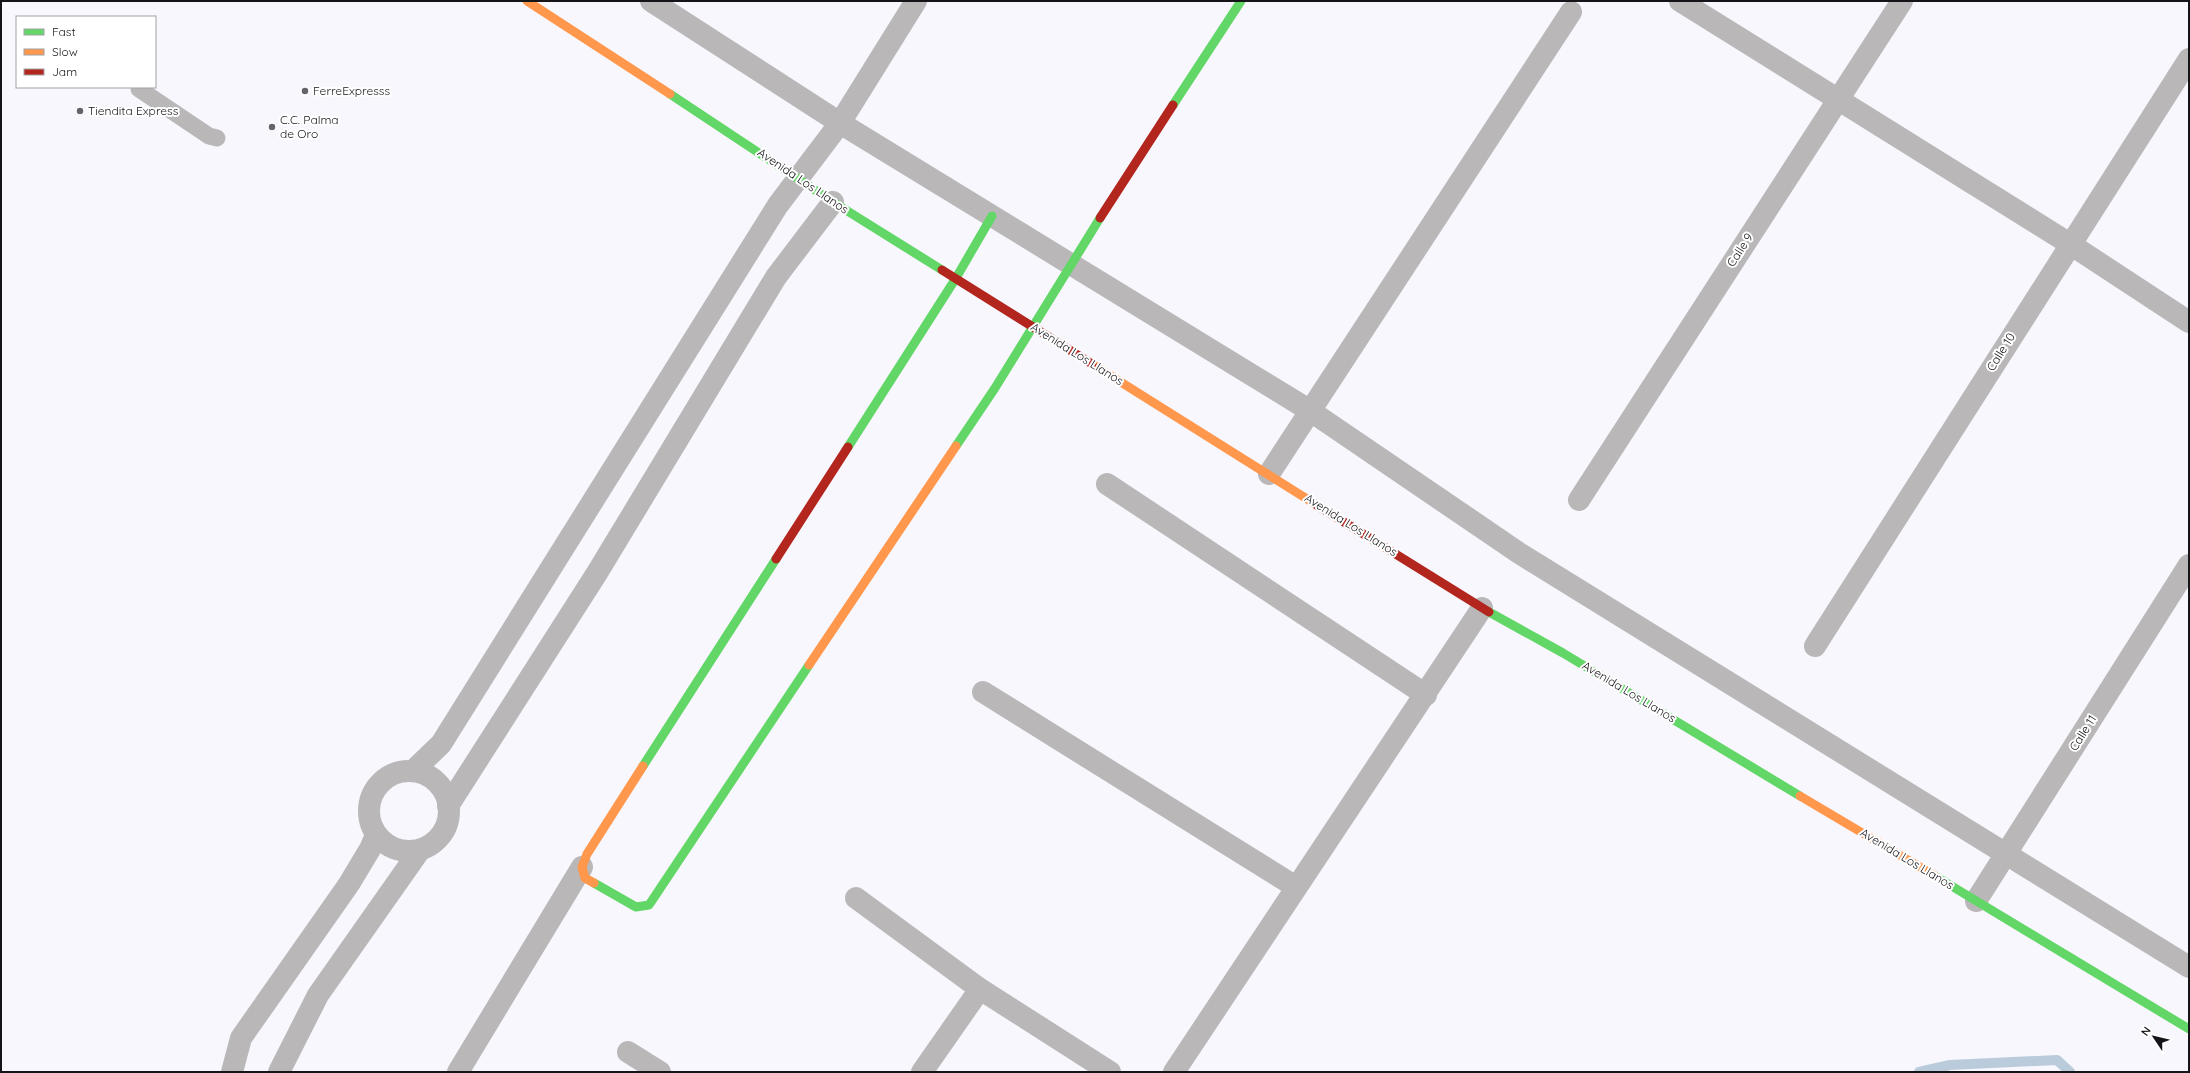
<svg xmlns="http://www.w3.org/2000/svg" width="2190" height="1073" font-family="Quicksand,sans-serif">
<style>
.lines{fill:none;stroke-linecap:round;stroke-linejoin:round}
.stream{stroke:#baccdc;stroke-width:10}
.lane{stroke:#b9b7b8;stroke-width:17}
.street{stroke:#b9b7b8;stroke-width:22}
.fast{stroke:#63d668;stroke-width:9}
.slow{stroke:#ff974d;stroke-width:9}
.jam{stroke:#b3261e;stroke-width:9}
.poi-dot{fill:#646369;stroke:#fff;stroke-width:1.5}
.labels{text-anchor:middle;stroke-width:4;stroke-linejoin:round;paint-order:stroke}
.poi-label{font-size:12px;fill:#151419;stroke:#fff;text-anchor:start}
.street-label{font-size:12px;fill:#151419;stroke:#fff}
</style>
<rect width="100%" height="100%" fill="#f8f7fd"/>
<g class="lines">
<polyline class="stream" points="1919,1072 1950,1065 2057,1060 2070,1072"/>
<polyline class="lane" points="139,89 209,136 217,138"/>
<g class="street">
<polyline points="651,1 840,123 1309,410 1519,553 2189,967"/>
<polyline points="1680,1 2070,244 2189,322"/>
<polyline points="1269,474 1571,12"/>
<polyline points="1107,484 1426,695"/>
<polyline points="1579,500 1902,1"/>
<polyline points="1815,646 2189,59"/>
<polyline points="983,692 1296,887"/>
<polyline points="413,771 441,744 778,205 840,123 916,1"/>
<circle cx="409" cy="811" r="40"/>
<polyline points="448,806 597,573 776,277 833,202"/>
<polyline points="856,898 980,989"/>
<polyline points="1976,901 2189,565"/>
<polyline points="628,1052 660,1072"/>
<polyline points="232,1072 241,1038 349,884 370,849 376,835"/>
<polyline points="279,1072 318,995 420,850"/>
<polyline points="458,1072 582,867"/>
<polyline points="922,1072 980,989 1110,1072"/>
<polyline points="1174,1072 1482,608"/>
</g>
<g class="fast">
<polyline points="670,94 833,202 942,270"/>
<polyline points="1173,105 1241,1"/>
<polyline points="956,446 995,388 1100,218"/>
<polyline points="848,447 956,278 992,216"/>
<polyline points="1489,612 1563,653 1800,796"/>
<polyline points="643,766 776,559"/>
<polyline points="1935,876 2189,1029"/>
<polyline points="594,883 636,907 649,905 809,665"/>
</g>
<g class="slow">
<polyline points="527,1 670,94"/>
<polyline points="1092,364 1315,504"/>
<polyline points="809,665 956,446"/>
<polyline points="1800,796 1935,876"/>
<polyline points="594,883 585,878 582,867 587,854 643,766"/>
</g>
<g class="jam">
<polyline points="1100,218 1173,105"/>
<polyline points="942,270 1092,364"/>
<polyline points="1315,504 1489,612"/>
<polyline points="776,559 848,447"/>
</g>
</g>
<g class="poi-dot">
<circle cx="305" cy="91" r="4"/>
<circle cx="80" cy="111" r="4"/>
<circle cx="272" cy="127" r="4"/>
</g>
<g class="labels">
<g class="poi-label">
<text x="313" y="95">FerreExpresss</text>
<text x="88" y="115">Tiendita Express</text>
<text x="280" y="124">C.C. Palma<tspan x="280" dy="14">de Oro</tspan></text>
</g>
<g class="street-label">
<text transform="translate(803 181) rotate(34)" y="4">Avenida Los Llanos</text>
<text transform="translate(1740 250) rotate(-57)" y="4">Calle 9</text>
<text transform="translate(2001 352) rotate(-58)" y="4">Calle 10</text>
<text transform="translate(1077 354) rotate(32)" y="4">Avenida Los Llanos</text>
<text transform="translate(1351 525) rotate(32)" y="4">Avenida Los Llanos</text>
<text transform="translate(1629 692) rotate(31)" y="4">Avenida Los Llanos</text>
<text transform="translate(2083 733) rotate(-58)" y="4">Calle 11</text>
<text transform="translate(1907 859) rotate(31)" y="4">Avenida Los Llanos</text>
</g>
</g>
<rect width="2190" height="1073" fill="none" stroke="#151419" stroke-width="4"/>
<rect x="16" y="16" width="140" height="72" fill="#ffffff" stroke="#a1a1a3"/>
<rect x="24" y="29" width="20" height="6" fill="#63d668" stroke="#a1a1a3"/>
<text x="52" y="36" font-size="12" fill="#151419">Fast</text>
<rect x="24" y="49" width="20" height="6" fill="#ff974d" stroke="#a1a1a3"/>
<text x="52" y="56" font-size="12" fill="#151419">Slow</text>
<rect x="24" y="69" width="20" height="6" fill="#b3261e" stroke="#a1a1a3"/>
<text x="52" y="76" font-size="12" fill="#151419">Jam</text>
<g transform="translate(2154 1037) rotate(305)" stroke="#ffffff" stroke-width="3" paint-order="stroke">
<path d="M0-3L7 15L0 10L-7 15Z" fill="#151419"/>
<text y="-6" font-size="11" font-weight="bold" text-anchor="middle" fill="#151419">N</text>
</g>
</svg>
